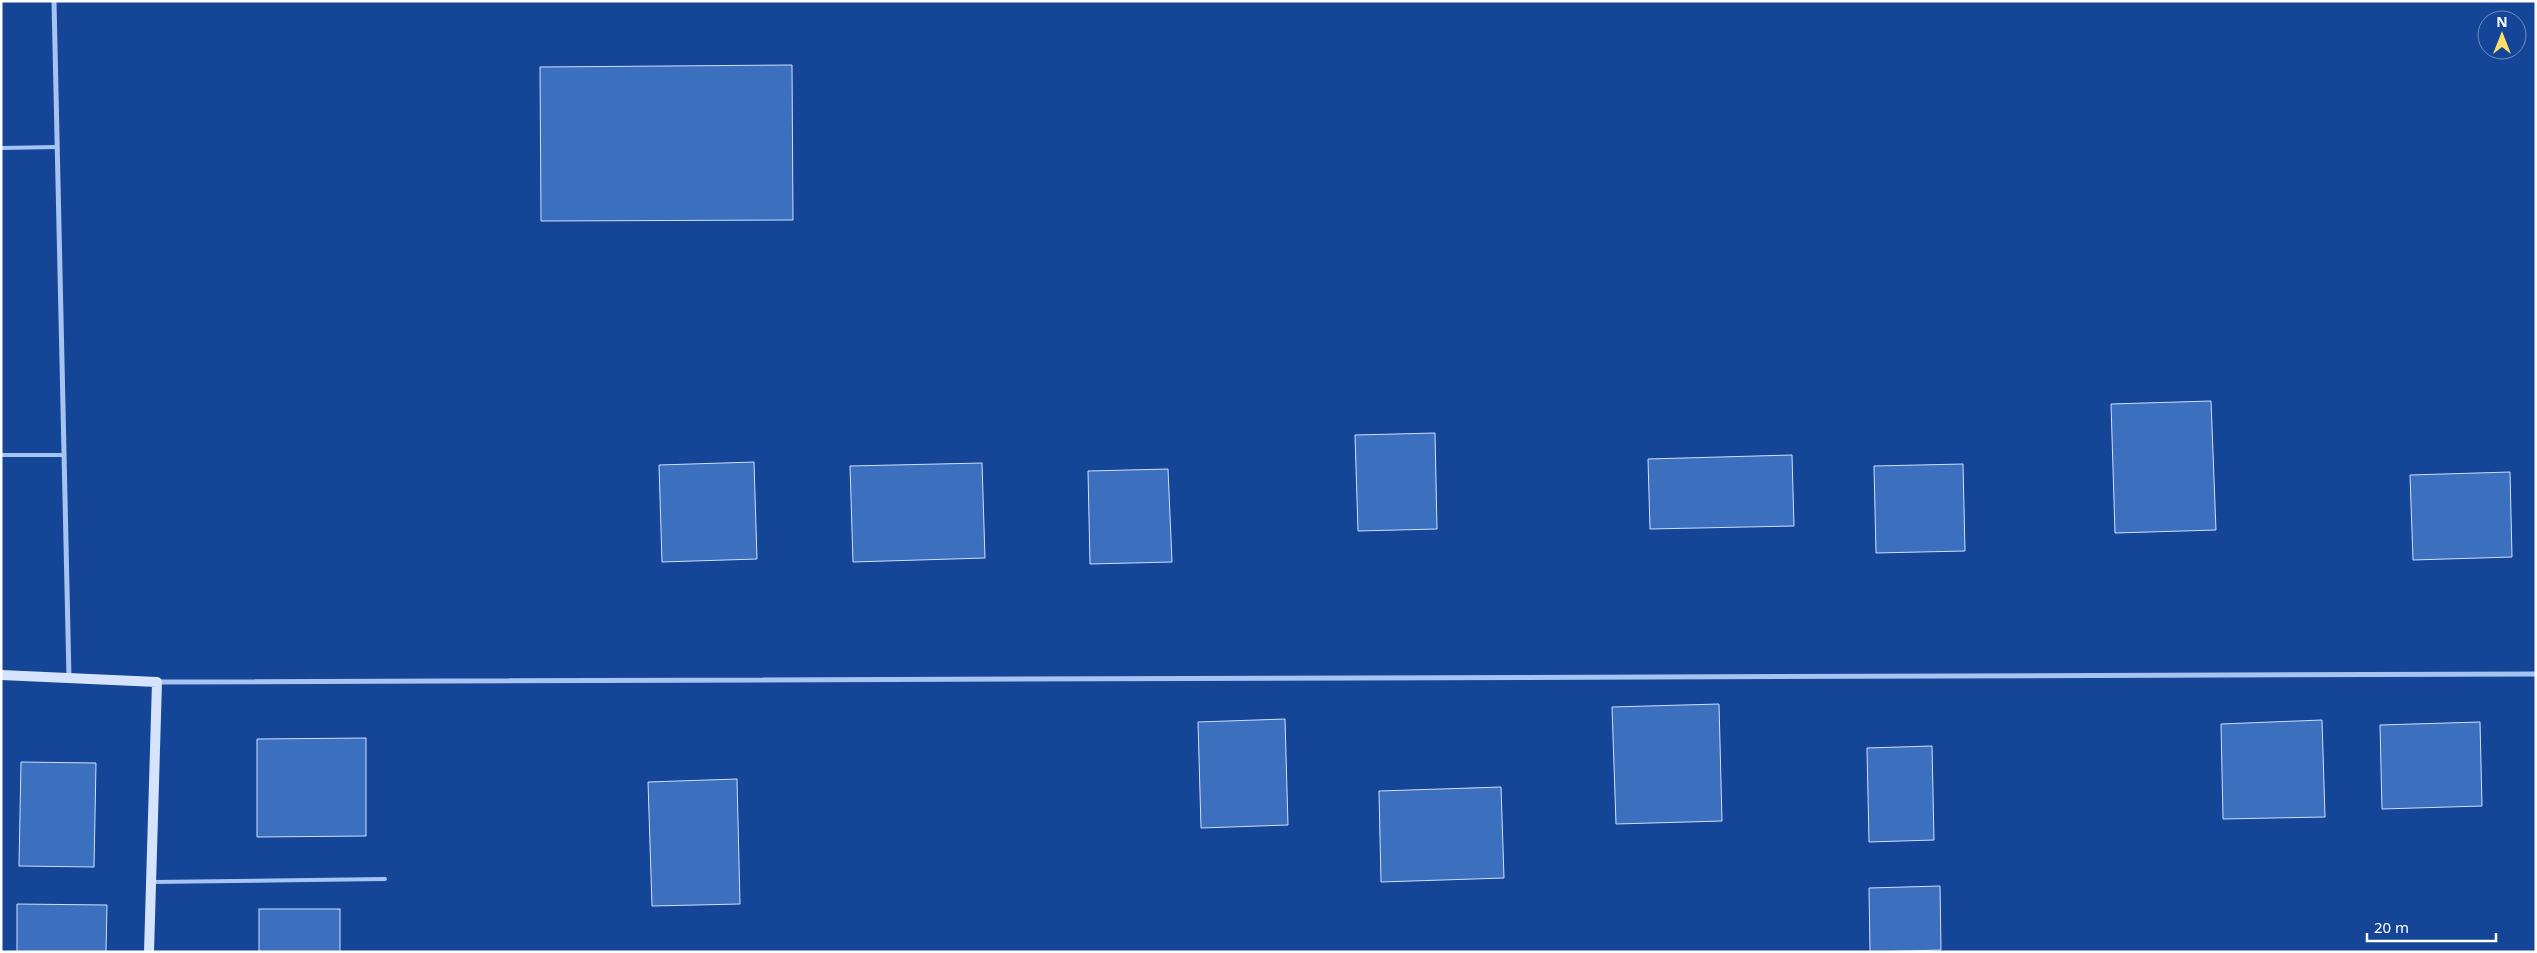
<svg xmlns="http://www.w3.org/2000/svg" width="2537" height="953" font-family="'Noto Sans',sans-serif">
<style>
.building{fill:#3d6fbf;stroke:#cee0fd}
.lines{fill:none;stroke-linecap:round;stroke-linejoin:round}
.lane{stroke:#a6c4f2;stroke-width:4}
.street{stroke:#a6c4f2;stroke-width:5}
.secondary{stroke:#d5e4fc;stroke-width:10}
</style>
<rect width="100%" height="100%" fill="#144597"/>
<g class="building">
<polygon points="792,65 793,220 541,221 540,67"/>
<polygon points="2211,401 2216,530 2115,533 2111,404"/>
<polygon points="1435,433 1437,529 1358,531 1355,435"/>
<polygon points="1792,455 1794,526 1650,529 1648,459"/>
<polygon points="754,462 757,559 662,562 659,465"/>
<polygon points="982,463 985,558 853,562 850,466"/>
<polygon points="1963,464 1965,551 1876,553 1874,466"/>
<polygon points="1168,469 1172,562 1090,564 1088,471"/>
<polygon points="2510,472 2512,557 2413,560 2410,475"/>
<polygon points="1719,704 1722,821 1616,824 1612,707"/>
<polygon points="1285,719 1288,825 1201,828 1198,722"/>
<polygon points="2322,720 2325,817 2223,819 2221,724"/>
<polygon points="2480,722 2482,806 2382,809 2380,725"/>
<polygon points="366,738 366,836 257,837 257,739"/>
<polygon points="1932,746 1934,840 1869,842 1867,748"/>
<polygon points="21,762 96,763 94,867 19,866"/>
<polygon points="737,779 740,904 652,906 648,782"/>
<polygon points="1501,787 1504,878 1381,882 1379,791"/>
<polygon points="1940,886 1941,950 1870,952 1869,888"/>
<polygon points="17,904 107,905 106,952 17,952"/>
<rect x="259" y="909" width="81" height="43"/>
</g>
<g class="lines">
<g class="lane">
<polyline points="1,148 57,147"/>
<polyline points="1,455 64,455"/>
<polyline points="152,882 385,879"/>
</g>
<g class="street">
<polyline points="54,1 69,678"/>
<polyline points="157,682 2536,674"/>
</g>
<polyline class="secondary" points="1,675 157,682 149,952"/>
</g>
<rect width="2537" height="953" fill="none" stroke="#ffffff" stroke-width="5"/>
<g transform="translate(2502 35)"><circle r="24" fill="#144597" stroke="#728fc1"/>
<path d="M0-4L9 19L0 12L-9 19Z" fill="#ffdd67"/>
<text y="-8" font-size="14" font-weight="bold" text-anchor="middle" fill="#ffffff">N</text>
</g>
<path d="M2367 933v8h129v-8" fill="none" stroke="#ffffff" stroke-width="2.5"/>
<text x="2374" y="933" font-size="15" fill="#ffffff" stroke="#144597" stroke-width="4" paint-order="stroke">20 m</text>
</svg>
